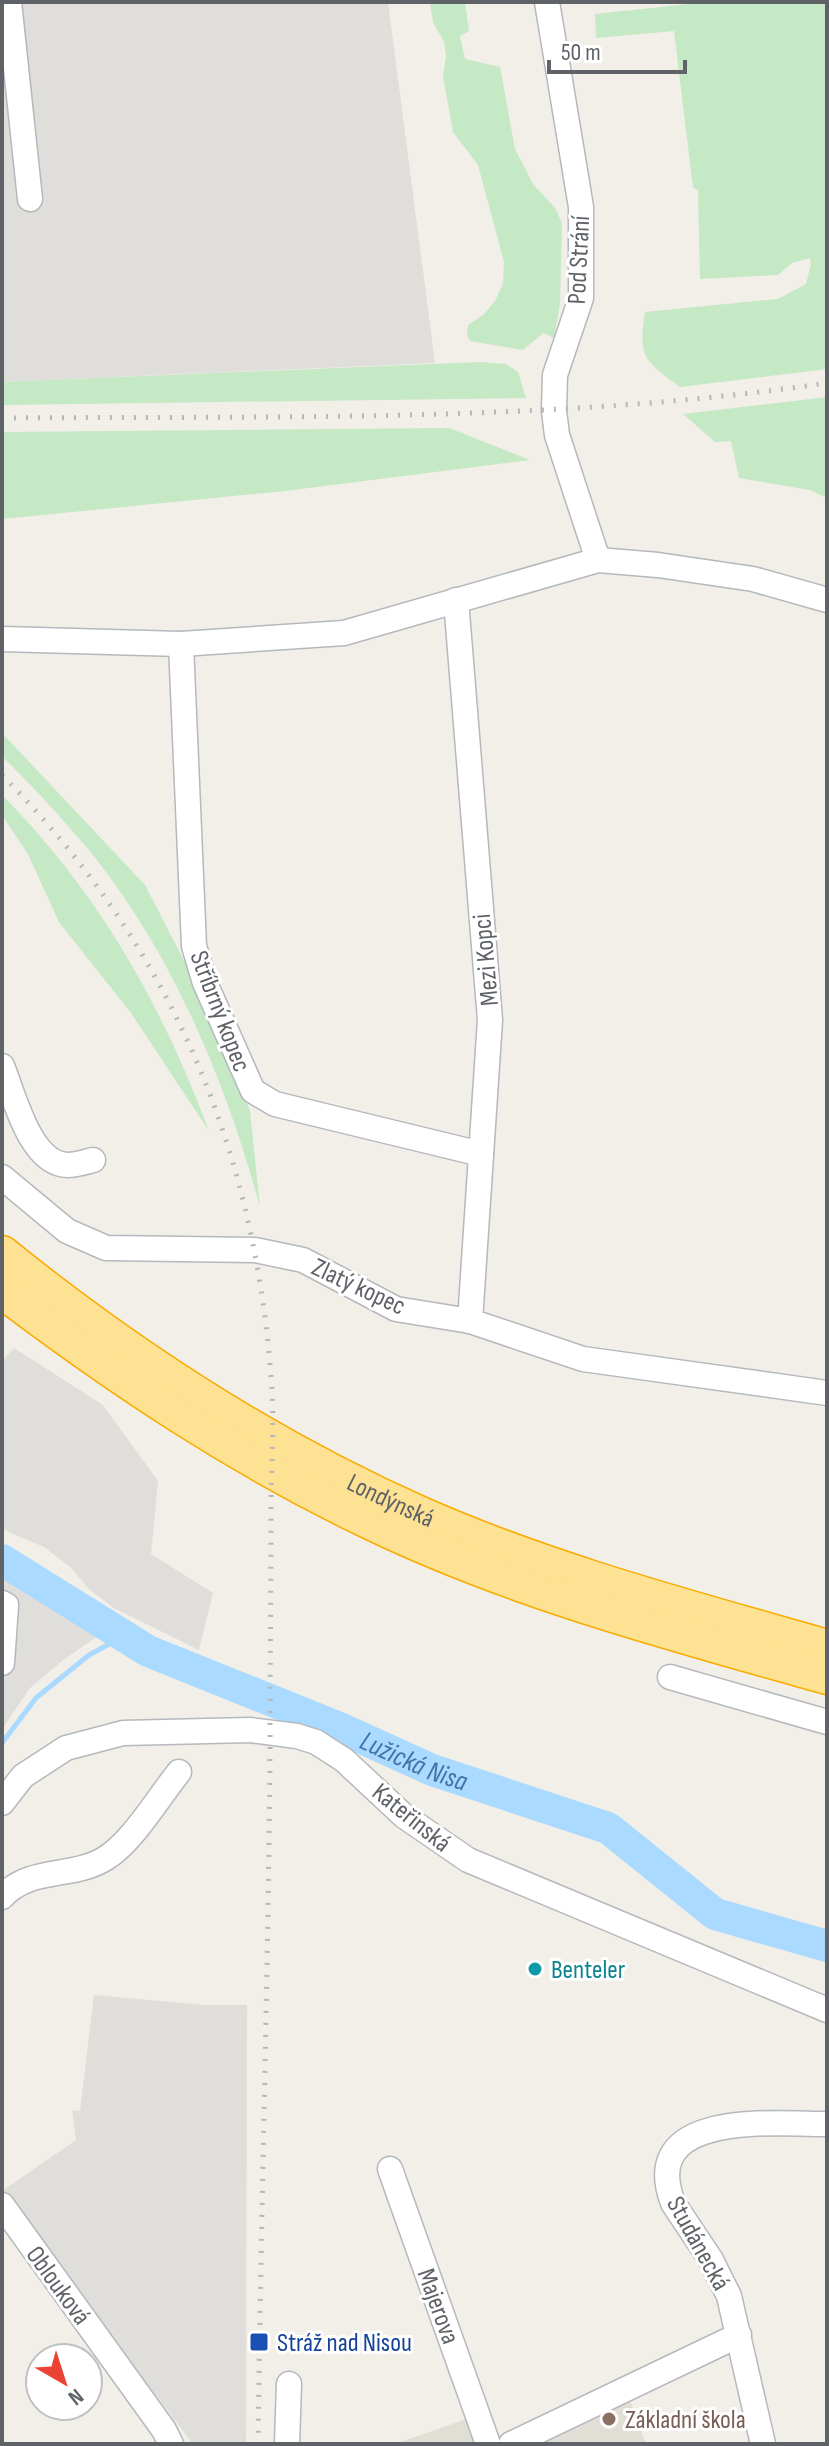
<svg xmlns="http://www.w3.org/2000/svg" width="829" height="2446" font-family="'Sofia Sans Condensed',sans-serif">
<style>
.industrial{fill:#e0deda}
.education{fill:#e1ded6}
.green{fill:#c5e8c5}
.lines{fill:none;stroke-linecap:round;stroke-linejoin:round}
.stream{stroke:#aadaff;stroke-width:5}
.river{stroke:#aadaff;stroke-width:32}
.minor-casing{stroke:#b5b8bc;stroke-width:27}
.highway-casing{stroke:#f9ab00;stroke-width:37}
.minor{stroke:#fff;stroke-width:24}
.highway{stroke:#fde293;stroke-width:34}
.rail{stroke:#b6b7b8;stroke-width:5;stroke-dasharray:2 10;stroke-linecap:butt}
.culture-dot{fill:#0f9aa8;stroke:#fff;stroke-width:3}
.transit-dot{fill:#1a4fb4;stroke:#fff;stroke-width:3}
.education-dot{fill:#8d6e63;stroke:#fff;stroke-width:3}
.labels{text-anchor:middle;stroke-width:6;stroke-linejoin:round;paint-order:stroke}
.street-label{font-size:26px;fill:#5f6368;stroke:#fff}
.culture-label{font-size:26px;fill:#0d838f;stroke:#fff;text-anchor:start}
.transit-label{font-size:26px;fill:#164399;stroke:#fff;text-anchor:start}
.education-label{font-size:26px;fill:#785e54;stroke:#fff;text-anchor:start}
.water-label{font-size:28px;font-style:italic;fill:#4174aa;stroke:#fff}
</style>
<rect width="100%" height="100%" fill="#f1efe8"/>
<g class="industrial">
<polygon points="2,2 388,2 435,363 2,382"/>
<polygon points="14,1348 103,1405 158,1481 151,1554 213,1593 199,1650 114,1608 89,1589 70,1567 44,1547 2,1529 2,1361"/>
<polygon points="2,1571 24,1584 98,1636 62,1661 30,1688 2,1729"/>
<polygon points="94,1995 204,2005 247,2005 246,2444 193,2444 2,2191 76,2140 72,2110 80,2111"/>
</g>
<g class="education">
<polygon points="628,2395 646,2444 531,2444"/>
<polygon points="469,2418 478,2444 395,2444"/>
</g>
<g class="green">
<polygon points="430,2 465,2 469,31 460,36 465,59 500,67 515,149 533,184 555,208 562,223 560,304 554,338 543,333 523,350 470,341 467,335 468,325 483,315 495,301 503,284 504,262 478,165 453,132 443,76 446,56 444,42 433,22"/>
<path d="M707,2H827V369L680,387C644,361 638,357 645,312L778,299L806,284L811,264L810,258L792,263L778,275L700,279L698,190L693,188L674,31L596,38L595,14Z"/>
<polygon points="479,362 506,364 518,372 526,398 2,405 2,382"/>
<polygon points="827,397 827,498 810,490 739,478 731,441 715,442 683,414"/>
<polygon points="449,428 530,460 285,491 2,519 2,432"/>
<path d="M2,733L145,885L213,1017L250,1111L260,1207C226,1083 176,962 97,860C67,823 35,789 2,756Z"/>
<path d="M2,795C98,892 161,1003 209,1131L131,1013L59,922L28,854L2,815Z"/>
</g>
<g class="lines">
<polyline class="stream" points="2,1743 36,1698 89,1655 124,1636"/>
<path class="river" id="s1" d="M2,1560L148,1651L342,1729L432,1770L608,1828L715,1914L827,1946"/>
<g class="minor-casing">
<g id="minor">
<polyline points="9,2 30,199"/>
<polyline points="547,2 581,207 581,298 555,375 554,411 557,435 598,560"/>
<polyline points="456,600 490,1020 470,1321"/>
<polyline points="2,639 181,644 344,633 598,560 658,565 753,579 827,600"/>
<polyline points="181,644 194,946 205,983 253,1091 275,1104 481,1154"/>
<path d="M2,1066C14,1095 30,1165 68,1165C76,1165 85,1162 93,1160"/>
<polyline points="2,1177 67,1231 106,1248 255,1250 303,1260 396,1309 470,1321 583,1359 827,1393"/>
<polyline points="2,1603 6,1605 2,1663"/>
<polyline points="670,1677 827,1722"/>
<polyline points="2,1803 23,1776 66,1748 123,1733 250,1730 297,1736 316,1742 344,1760 404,1816 468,1860 827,2010"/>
<path d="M2,1897C30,1866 73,1879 106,1858C133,1841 158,1798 179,1772"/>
<polyline points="390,2169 488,2444"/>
<polyline points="2,2205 164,2430 171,2444"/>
<polyline points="287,2444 289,2384"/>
<polyline points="511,2444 739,2335"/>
<path d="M763,2444L729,2296L711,2260L673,2203C637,2109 776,2124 827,2124"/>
</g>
</g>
<g class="highway-casing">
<g id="highway">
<path id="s2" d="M2,1253C131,1357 271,1448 423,1515C553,1572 691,1608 827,1647"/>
<path d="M2,1291C118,1379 238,1459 370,1522C515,1592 672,1633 827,1677"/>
</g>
</g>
<use href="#minor" class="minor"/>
<use href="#highway" class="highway"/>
<g class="rail">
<path d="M2,418C277,416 554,423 827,383"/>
<path d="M2,775C168,943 253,1142 271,1376C275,1420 271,1464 271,1508C271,1589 270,1671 270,1753C268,1983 261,2214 258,2444"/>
</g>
</g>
<circle class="culture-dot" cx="535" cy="1969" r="8"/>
<rect class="transit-dot" x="249" y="2332" width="20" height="20" rx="4"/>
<circle class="education-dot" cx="609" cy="2419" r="8"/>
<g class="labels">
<g class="street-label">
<text transform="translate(578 260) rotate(-87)" y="9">Pod Strání</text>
<text transform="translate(485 960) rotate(-95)" y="9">Mezi Kopci</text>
<text transform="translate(221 1011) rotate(69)" y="9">Stříbrný kopec</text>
<text transform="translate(359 1286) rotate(25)" y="9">Zlatý kopec</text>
<text dy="9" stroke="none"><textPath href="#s2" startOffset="462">Londýnská</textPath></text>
<text transform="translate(412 1817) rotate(39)" y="9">Kateřinská</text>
<text transform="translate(699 2243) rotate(61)" y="9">Studánecká</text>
<text transform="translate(59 2285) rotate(54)" y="9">Oblouková</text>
<text transform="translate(439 2306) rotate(70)" y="9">Majerova</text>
</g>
<g class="culture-label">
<text x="551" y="1978">Benteler</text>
</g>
<g class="transit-label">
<text x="277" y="2351">Stráž nad Nisou</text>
</g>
<g class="education-label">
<text x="625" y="2428">Základní škola</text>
</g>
<g class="water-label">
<text dy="10" stroke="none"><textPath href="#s1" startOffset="460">Lužická Nisa</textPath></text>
</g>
</g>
<rect width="829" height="2446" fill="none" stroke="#5f6368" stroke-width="8"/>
<g transform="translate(64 2382) rotate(141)"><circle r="38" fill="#ffffff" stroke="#bfc1c3" stroke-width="2"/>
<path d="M0-6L14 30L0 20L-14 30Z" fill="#ea4335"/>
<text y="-12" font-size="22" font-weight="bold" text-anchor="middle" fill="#5f6368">N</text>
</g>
<path d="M549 60v12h136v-12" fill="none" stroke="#5f6368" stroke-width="4"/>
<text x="561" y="60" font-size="24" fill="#5f6368" stroke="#ffffff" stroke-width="6" paint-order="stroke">50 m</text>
</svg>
